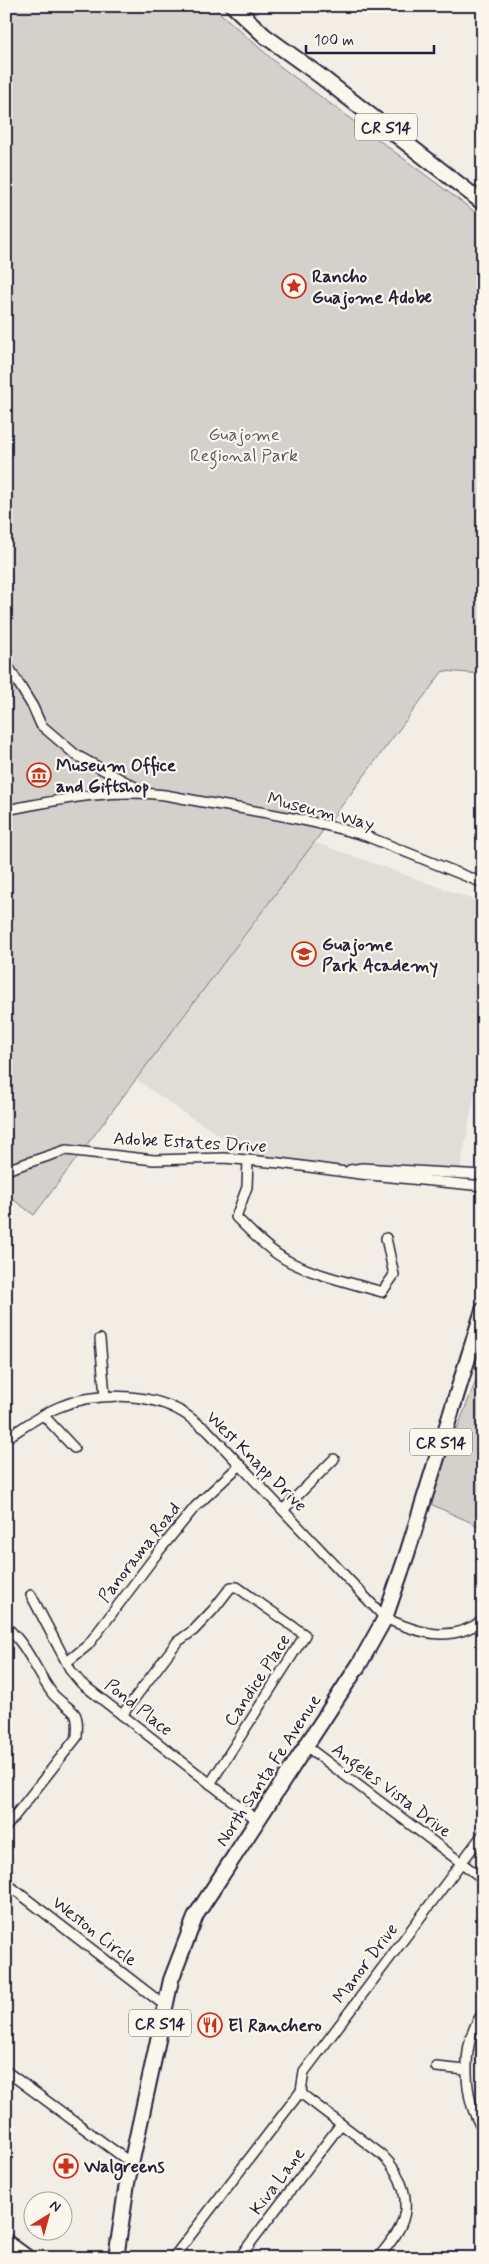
<svg xmlns="http://www.w3.org/2000/svg" width="489" height="2264" font-family="Mynerve,sans-serif">
<style>
.built{fill:#e0dcd6}
.green{fill:#d4d1cc;stroke:#7b7a84}
.lines{fill:none;stroke-linecap:round;stroke-linejoin:round}
.minor-casing{stroke:#22223b;stroke-width:12}
.primary-casing{stroke:#22223b;stroke-width:18}
.minor{stroke:#fbf7ec;stroke-width:9}
.primary{stroke:#fbf7ec;stroke-width:14}
.labels{text-anchor:middle;stroke-width:4.5;stroke-linejoin:round;paint-order:stroke}
.shield{fill:#fbf7ec;stroke:#636270;stroke-width:1}
.shield-label{font-size:16px;font-weight:bold;fill:#22223b}
.poi-label{font-size:18px;font-weight:bold;fill:#22223b;stroke:#fbf7ec;text-anchor:start}
.park-label{font-size:18px;fill:#575766;stroke:#fbf7ec}
.street-label{font-size:18px;fill:#22223b;stroke:#fbf7ec}
</style>
<rect width="100%" height="100%" fill="#f2eee5"/>
<filter id="ink" filterUnits="userSpaceOnUse"><feTurbulence type="fractalNoise" baseFrequency=".02" numOctaves="2"/><feDisplacementMap in="SourceGraphic" scale="10" xChannelSelector="R" yChannelSelector="G"/><feConvolveMatrix kernelMatrix="1 2 1 2 8 2 1 2 1" color-interpolation-filters="sRGB"/></filter>
<g filter="url(#ink)">
<polygon class="built" points="256,821 483,903 483,1050 458,1180 255,1156 190,1117 126,1072"/>
<g class="green">
<polygon points="6,6 212,6 281,67 483,218 483,674 443,671 34,1215 6,1194"/>
<polygon points="483,1363 483,1524 481,1527 428,1503"/>
</g>
<g class="lines">
<g class="minor-casing">
<g id="minor">
<polyline points="6,663 33,707 41,725 76,755 146,793"/>
<path d="M6,810C58,800 112,788 165,795C232,808 300,816 366,836L483,883"/>
<path d="M248,1160L247,1187L236,1217C252,1233 269,1251 290,1262C318,1276 352,1283 382,1292L394,1275L386,1238"/>
<polyline points="6,1170 66,1150 154,1160 224,1158 280,1163 360,1174 483,1186"/>
<polyline points="350,1170 362,1168 483,1175"/>
<polyline points="100,1339 105,1396"/>
<polyline points="44,1416 74,1448"/>
<path d="M6,1438C23,1428 41,1414 59,1407C95,1392 147,1392 182,1412C190,1417 198,1424 207,1430L385,1618C418,1633 451,1644 483,1620"/>
<polyline points="283,1510 334,1459"/>
<polyline points="31,1595 71,1671 81,1683 257,1820"/>
<path d="M6,1627C27,1644 36,1671 52,1693C58,1701 69,1706 75,1714C79,1721 77,1729 77,1737L6,1827"/>
<polyline points="67,1662 88,1645 159,1551 195,1507 240,1465"/>
<polyline points="122,1715 177,1642 194,1630 213,1610 231,1587 237,1587 305,1635 210,1784"/>
<polyline points="306,1746 483,1879"/>
<polyline points="6,1883 164,2005"/>
<path d="M483,2013C460,2043 463,2099 483,2130"/>
<polyline points="436,2067 466,2070"/>
<polyline points="6,2071 131,2163"/>
<path d="M301,2091L303,2095L382,2155C402,2174 413,2203 399,2229C394,2239 385,2249 378,2258"/>
<polyline points="173,2258 301,2091 304,2072 483,1834"/>
<polyline points="239,2258 341,2124"/>
</g>
</g>
<g class="primary-casing">
<g id="primary">
<polyline points="233,6 265,36 319,75 483,203"/>
<polyline points="6,2242 28,2258"/>
<polyline points="116,2258 127,2183 171,1980 196,1915 360,1663 385,1618 407,1554 483,1310"/>
</g>
</g>
<use href="#minor" class="minor"/>
<use href="#primary" class="primary"/>
</g>
</g>
<defs>
<g id="sight-ring" transform="scale(1.25)"><circle r="9.5" fill="#fbf7ec" stroke="#c8321e" stroke-width="1.5"/><path d="M0-6L1.8-2.2L6-1.7L2.9 1.2L3.7 5.4L0 3.3L-3.7 5.4L-2.9 1.2L-6-1.7L-1.8-2.2Z" fill="#c8321e"/></g>
<g id="museum-ring" transform="scale(1.25)"><circle r="9.5" fill="#fbf7ec" stroke="#c8321e" stroke-width="1.5"/><path d="M0-6L6-3V-2H-6V-3ZM-5-1h2V3h-2ZM-1-1h2V3h-2ZM3-1h2V3H3ZM-6 4H6V6H-6Z" fill="#c8321e"/></g>
<g id="school-ring" transform="scale(1.25)"><circle r="9.5" fill="#fbf7ec" stroke="#c8321e" stroke-width="1.5"/><path d="M0-5L7-2L0 1L-7-2ZM-4 1L0 2.5L4 1V4Q0 6-4 4Z" fill="#c8321e"/></g>
<g id="restaurant-ring" transform="scale(1.25)"><circle r="9.5" fill="#fbf7ec" stroke="#c8321e" stroke-width="1.5"/><path d="M-5-6h1v4h1v-4h1v4h1v-4h1v5L-1.5 .5V6h-2V.5L-5-1ZM5-6V6H3V1.5H1.5Q1.5-4 5-6Z" fill="#c8321e"/></g>
<g id="pharmacy-ring" transform="scale(1.25)"><circle r="9.5" fill="#fbf7ec" stroke="#c8321e" stroke-width="1.5"/><path d="M-2-6h4v4h4v4h-4v4h-4v-4h-4v-4h4Z" fill="#c8321e"/></g>
</defs>
<g fill-rule="evenodd">
<use href="#sight-ring" x="294" y="286"/>
<use href="#museum-ring" x="39" y="775"/>
<use href="#school-ring" x="304" y="954"/>
<use href="#restaurant-ring" x="210" y="2025"/>
<use href="#pharmacy-ring" x="66" y="2166"/>
</g>
<g class="labels">
<g class="shield">
<rect x="355" y="113.5" width="62" height="27" rx="4"/>
<rect x="410" y="1428.5" width="62" height="27" rx="4"/>
<rect x="129" y="2009.5" width="62" height="27" rx="4"/>
</g>
<g class="shield-label">
<text x="386" y="133">CR S14</text>
<text x="441" y="1448">CR S14</text>
<text x="160" y="2029">CR S14</text>
</g>
<g class="poi-label">
<text x="312" y="282">Rancho<tspan x="312" dy="21">Guajome Adobe</tspan></text>
<text x="56" y="771">Museum Office<tspan x="56" dy="21">and Giftshop</tspan></text>
<text x="322" y="950">Guajome<tspan x="322" dy="21">Park Academy</tspan></text>
<text x="228" y="2031">El Ranchero</text>
<text x="84" y="2172">Walgreens</text>
</g>
<g class="park-label">
<text x="244" y="440">Guajome<tspan x="244" dy="21">Regional Park</tspan></text>
</g>
<g class="street-label">
<text transform="translate(321 811) rotate(14)" y="6">Museum Way</text>
<text transform="translate(190 1142) rotate(3)" y="6">Adobe Estates Drive</text>
<text transform="translate(257 1461) rotate(45)" y="6">West Knapp Drive</text>
<text transform="translate(139 1552) rotate(-52)" y="6">Panorama Road</text>
<text transform="translate(257 1680) rotate(-57)" y="6">Candice Place</text>
<text transform="translate(139 1707) rotate(38)" y="6">Pond Place</text>
<text transform="translate(268 1770) rotate(-57)" y="6">North Santa Fe Avenue</text>
<text transform="translate(392 1790) rotate(37)" y="6">Angeles Vista Drive</text>
<text transform="translate(95 1931) rotate(38)" y="6">Weston Circle</text>
<text transform="translate(365 1963) rotate(-53)" y="6">Manor Drive</text>
<text transform="translate(277 2181) rotate(-53)" y="6">Kiva Lane</text>
</g>
</g>
<rect width="489" height="2264" fill="none" stroke="#fbf7ec" stroke-width="25"/>
<rect x="12" y="12" width="464" height="2239" fill="none" stroke="#22223b" stroke-width="2" filter="url(#ink)"/>
<g transform="translate(48 2216) rotate(37)"><circle r="24" fill="#fbf7ec" stroke="#a4a2a5"/>
<path d="M0-4L9 19L0 12L-9 19Z" fill="#c8321e"/>
<text y="-8" font-size="14" font-weight="bold" text-anchor="middle" fill="#22223b">N</text>
</g>
<path d="M306 45v8h128v-8" fill="none" stroke="#22223b" stroke-width="2.5"/>
<text x="314" y="45" font-size="15" fill="#22223b" stroke="#fbf7ec" stroke-width="4" paint-order="stroke">100 m</text>
</svg>
